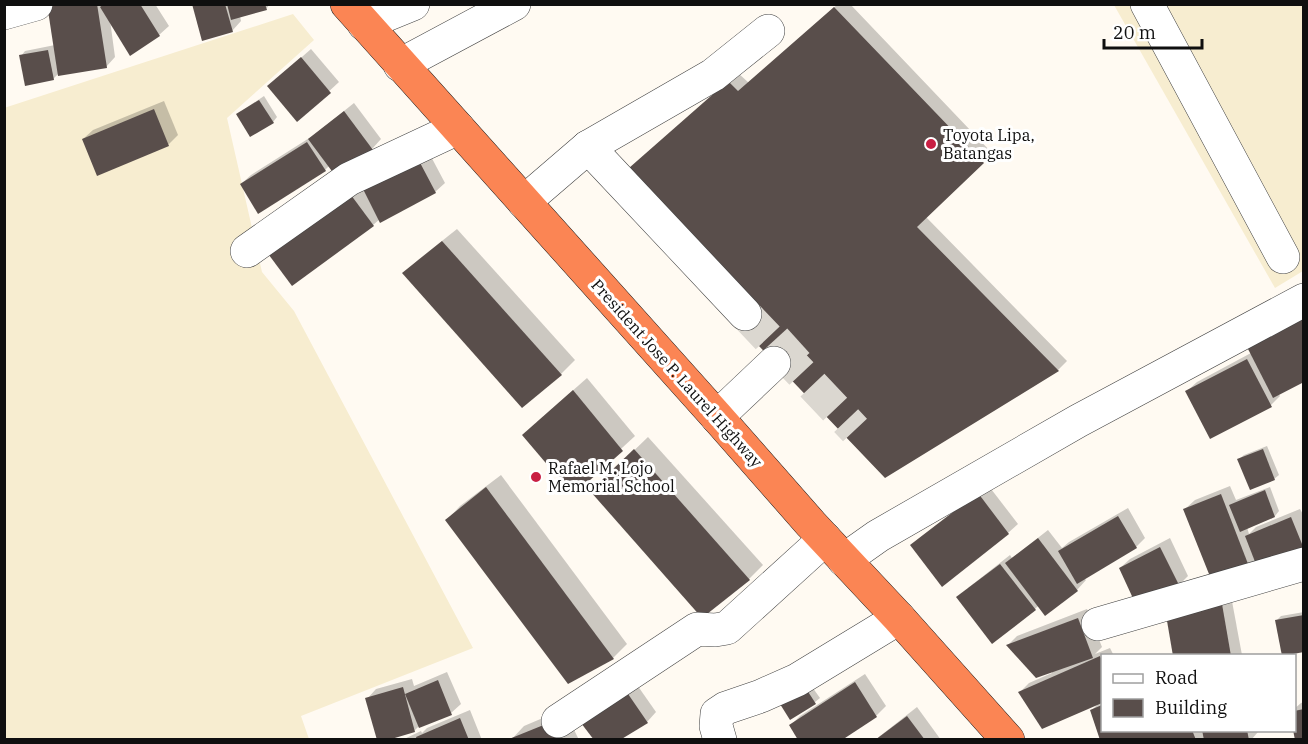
<svg xmlns="http://www.w3.org/2000/svg" width="1308" height="744" font-family="'IBM Plex Serif',serif">
<style>
.farmland{fill:#f7edd0}
.shadow{fill:#0003}
.building{fill:#594e4b}
.lines{fill:none;stroke-linecap:round;stroke-linejoin:round}
.minor-tunnel{stroke:#dbd7d0;stroke-width:33;stroke-dasharray:33 16;stroke-linecap:butt}
.minor-casing{stroke:#424242;stroke-width:34}
.highway-casing{stroke:#202020;stroke-width:34}
.minor{stroke:#fff;stroke-width:33}
.highway{stroke:#fb8554;stroke-width:33}
.poi-dot{fill:#c81f43;stroke:#fff;stroke-width:2}
.labels{text-anchor:middle;stroke-width:6;stroke-linejoin:round;paint-order:stroke}
.poi-label{font-size:16px;fill:#0f0f0f;stroke:#fff;text-anchor:start}
.street-label{font-size:16px;fill:#0f0f0f;stroke:#fff}
</style>
<rect width="100%" height="100%" fill="#fffaf2"/>
<g class="farmland">
<polygon points="1114,5 1303,5 1303,271 1275,288"/>
<polygon points="293,14 314,40 227,118 262,272 294,311 473,648 301,716 309,739 5,739 4,108"/>
</g>
<g class="shadow">
<polygon points="48,4 155,4 169,26 159,35 110,20 115,57 106,67 59,73 53,79 21,56 25,51 55,45"/>
<polygon points="193,4 270,4 266,9 240,16 241,21 232,31"/>
<polygon points="838,4 850,4 992,153 926,217 1067,361 1058,370 631,168 738,73 749,83"/>
<polygon points="311,49 339,82 298,120 269,86"/>
<polygon points="264,96 277,117 273,122 243,110"/>
<polygon points="164,101 178,135 169,144 97,174 83,139 93,130"/>
<polygon points="354,103 381,139 372,149 330,165 325,170 241,184 251,175 314,135"/>
<polygon points="427,149 445,183 435,192 380,219 373,225 292,284 278,242"/>
<polygon points="457,229 575,360 561,374 522,406 404,273 418,260"/>
<polygon points="1251,353 1280,396 1271,405 1187,391 1197,382"/>
<polygon points="587,378 635,436 573,493 537,422"/>
<polygon points="648,437 763,565 749,579 702,616 592,491"/>
<polygon points="1267,446 1279,475 1274,479 1239,459 1244,455"/>
<polygon points="501,475 627,644 613,658 569,682 447,520 460,506"/>
<polygon points="988,485 1018,524 1008,533 942,584 912,545 922,536"/>
<polygon points="1230,486 1236,500 1270,487 1279,511 1275,516 1247,527 1249,534 1256,527 1300,509 1304,516 1304,553 1249,567 1185,509 1195,500"/>
<polygon points="1128,508 1145,538 1136,547 1084,578 1086,580 1077,590 1039,605 1035,609 968,588 1010,555 1012,558 1048,530 1062,548 1069,542"/>
<polygon points="1170,538 1188,576 1179,585 1120,568 1130,559"/>
<polygon points="1231,596 1242,655 1174,656 1167,615"/>
<polygon points="1087,609 1102,647 1095,654 1110,648 1114,656 1102,656 1102,730 1258,730 1258,732 1251,740 1102,740 1092,710 1100,702 1020,692 1029,683 1052,673 1052,671 1008,645 1017,636"/>
<polygon points="1304,612 1304,651 1277,620 1281,616"/>
<polygon points="447,672 461,704 451,713 420,725 414,731 367,699 376,689 412,679 414,686"/>
<polygon points="865,674 886,706 876,716 839,740 791,725 800,716"/>
<polygon points="635,682 656,712 647,722 596,740"/>
<polygon points="810,684 820,698 815,702 791,718"/>
<polygon points="1304,702 1304,740 1294,728 1294,709 1301,703"/>
<polygon points="917,707 941,740 875,740"/>
<polygon points="564,709 579,740 511,740 524,726"/>
<polygon points="470,710 482,740 402,740 421,731 422,733 427,728"/>
</g>
<g class="building">
<polygon points="47,4 97,4 107,68 58,76"/>
<polygon points="104,4 140,4 160,36 130,56 100,7"/>
<polygon points="192,4 225,4 233,32 202,41"/>
<polygon points="227,4 265,4 267,10 231,20"/>
<polygon points="834,7 984,163 917,227 1059,371 885,478 737,323 629,168 728,81 738,91"/>
<polygon points="48,50 54,80 25,86 19,55"/>
<polygon points="301,57 331,93 297,122 267,86"/>
<polygon points="259,100 274,123 250,137 236,114"/>
<polygon points="154,109 169,146 97,176 82,139"/>
<polygon points="344,111 373,150 337,178 308,139"/>
<polygon points="307,142 326,171 258,214 240,184"/>
<polygon points="417,157 436,193 380,223 362,187"/>
<polygon points="348,191 374,226 292,286 266,251"/>
<polygon points="442,241 562,375 522,408 402,273"/>
<polygon points="1304,317 1304,382 1273,398 1247,347"/>
<polygon points="1247,359 1272,407 1210,439 1185,391"/>
<polygon points="573,390 623,451 573,495 522,435"/>
<polygon points="634,449 750,580 702,618 590,491"/>
<polygon points="1263,449 1275,480 1250,490 1237,459"/>
<polygon points="486,487 614,659 568,684 445,520"/>
<polygon points="1265,490 1275,517 1240,532 1229,505"/>
<polygon points="978,493 1009,534 942,587 910,545"/>
<polygon points="1221,494 1250,569 1213,584 1183,509"/>
<polygon points="1118,516 1137,548 1077,584 1058,551"/>
<polygon points="1291,517 1304,549 1259,572 1245,536"/>
<polygon points="1038,538 1078,591 1045,616 1005,563"/>
<polygon points="1160,547 1180,587 1137,607 1119,568"/>
<polygon points="1000,564 1036,610 992,644 956,597"/>
<polygon points="1222,604 1231,656 1173,656 1166,615"/>
<polygon points="1304,615 1304,652 1282,656 1275,620"/>
<polygon points="1078,618 1093,658 1036,678 1006,645"/>
<polygon points="1100,656 1102,661 1102,703 1042,729 1018,692"/>
<polygon points="438,680 452,715 419,728 405,694"/>
<polygon points="855,682 877,717 842,740 798,740 789,725"/>
<polygon points="403,687 415,732 388,740 377,740 365,698"/>
<polygon points="805,687 816,704 790,720 780,704"/>
<polygon points="626,691 648,723 620,740 594,740 581,723"/>
<polygon points="1102,705 1102,730 1192,730 1196,740 1100,740 1090,710"/>
<polygon points="1304,709 1304,740 1295,740 1293,730 1294,711"/>
<polygon points="907,716 925,740 875,740"/>
<polygon points="460,718 469,740 417,740 416,737"/>
<polygon points="551,722 559,740 509,740 509,739"/>
<polygon points="1202,730 1247,730 1249,740 1204,740"/>
</g>
<g class="lines">
<g class="minor-tunnel">
<polyline points="745,314 855,430"/>
<polyline points="774,363 808,332"/>
</g>
<g class="minor-casing">
<g id="minor">
<polyline points="1147,4 1283,257"/>
<polyline points="4,13 36,4"/>
<polyline points="364,24 413,4"/>
<polyline points="400,65 514,4"/>
<polyline points="588,147 745,314"/>
<polyline points="524,202 588,147 713,75 768,31"/>
<polyline points="247,251 349,179 458,128"/>
<polyline points="717,417 774,363"/>
<polyline points="844,560 878,536 1078,421 1304,300"/>
<polyline points="1098,624 1304,564"/>
<polyline points="558,721 697,629 715,630 727,628 825,539"/>
<polyline points="720,740 716,726 717,714 726,708 761,696 797,680 899,618"/>
</g>
</g>
<g class="highway-casing">
<polyline id="highway" points="347,4 717,417 811,524 899,618 1008,740"/>
</g>
<use href="#minor" class="minor"/>
<use href="#highway" class="highway"/>
</g>
<g class="poi-dot">
<circle cx="931" cy="144" r="6"/>
<circle cx="536" cy="477" r="6"/>
</g>
<g class="labels">
<g class="poi-label">
<text x="943" y="141">Toyota Lipa,<tspan x="943" dy="18">Batangas</tspan></text>
<text x="548" y="474">Rafael M. Lojo<tspan x="548" dy="18">Memorial School</tspan></text>
</g>
<g class="street-label">
<text transform="translate(677 373) rotate(48)" y="6">President Jose P. Laurel Highway</text>
</g>
</g>
<rect width="1308" height="744" fill="none" stroke="#0f0f0f" stroke-width="12"/>
<rect x="1101" y="654" width="195" height="78" fill="#ffffff" stroke="#9f9f9f" stroke-width="1.5"/>
<rect x="1113" y="674" width="30" height="9" fill="#ffffff" stroke="#9f9f9f" stroke-width="1.5"/>
<text x="1155" y="684" font-size="18" fill="#0f0f0f">Road</text>
<rect x="1113" y="699" width="30" height="18" fill="#594e4b" stroke="#9f9f9f" stroke-width="1.5"/>
<text x="1155" y="714" font-size="18" fill="#0f0f0f">Building</text>
<path d="M1104 39v9h98v-9" fill="none" stroke="#0f0f0f" stroke-width="3"/>
<text x="1113" y="39" font-size="18" fill="#0f0f0f" stroke="#ffffff" stroke-width="4.5" paint-order="stroke">20 m</text>
</svg>
